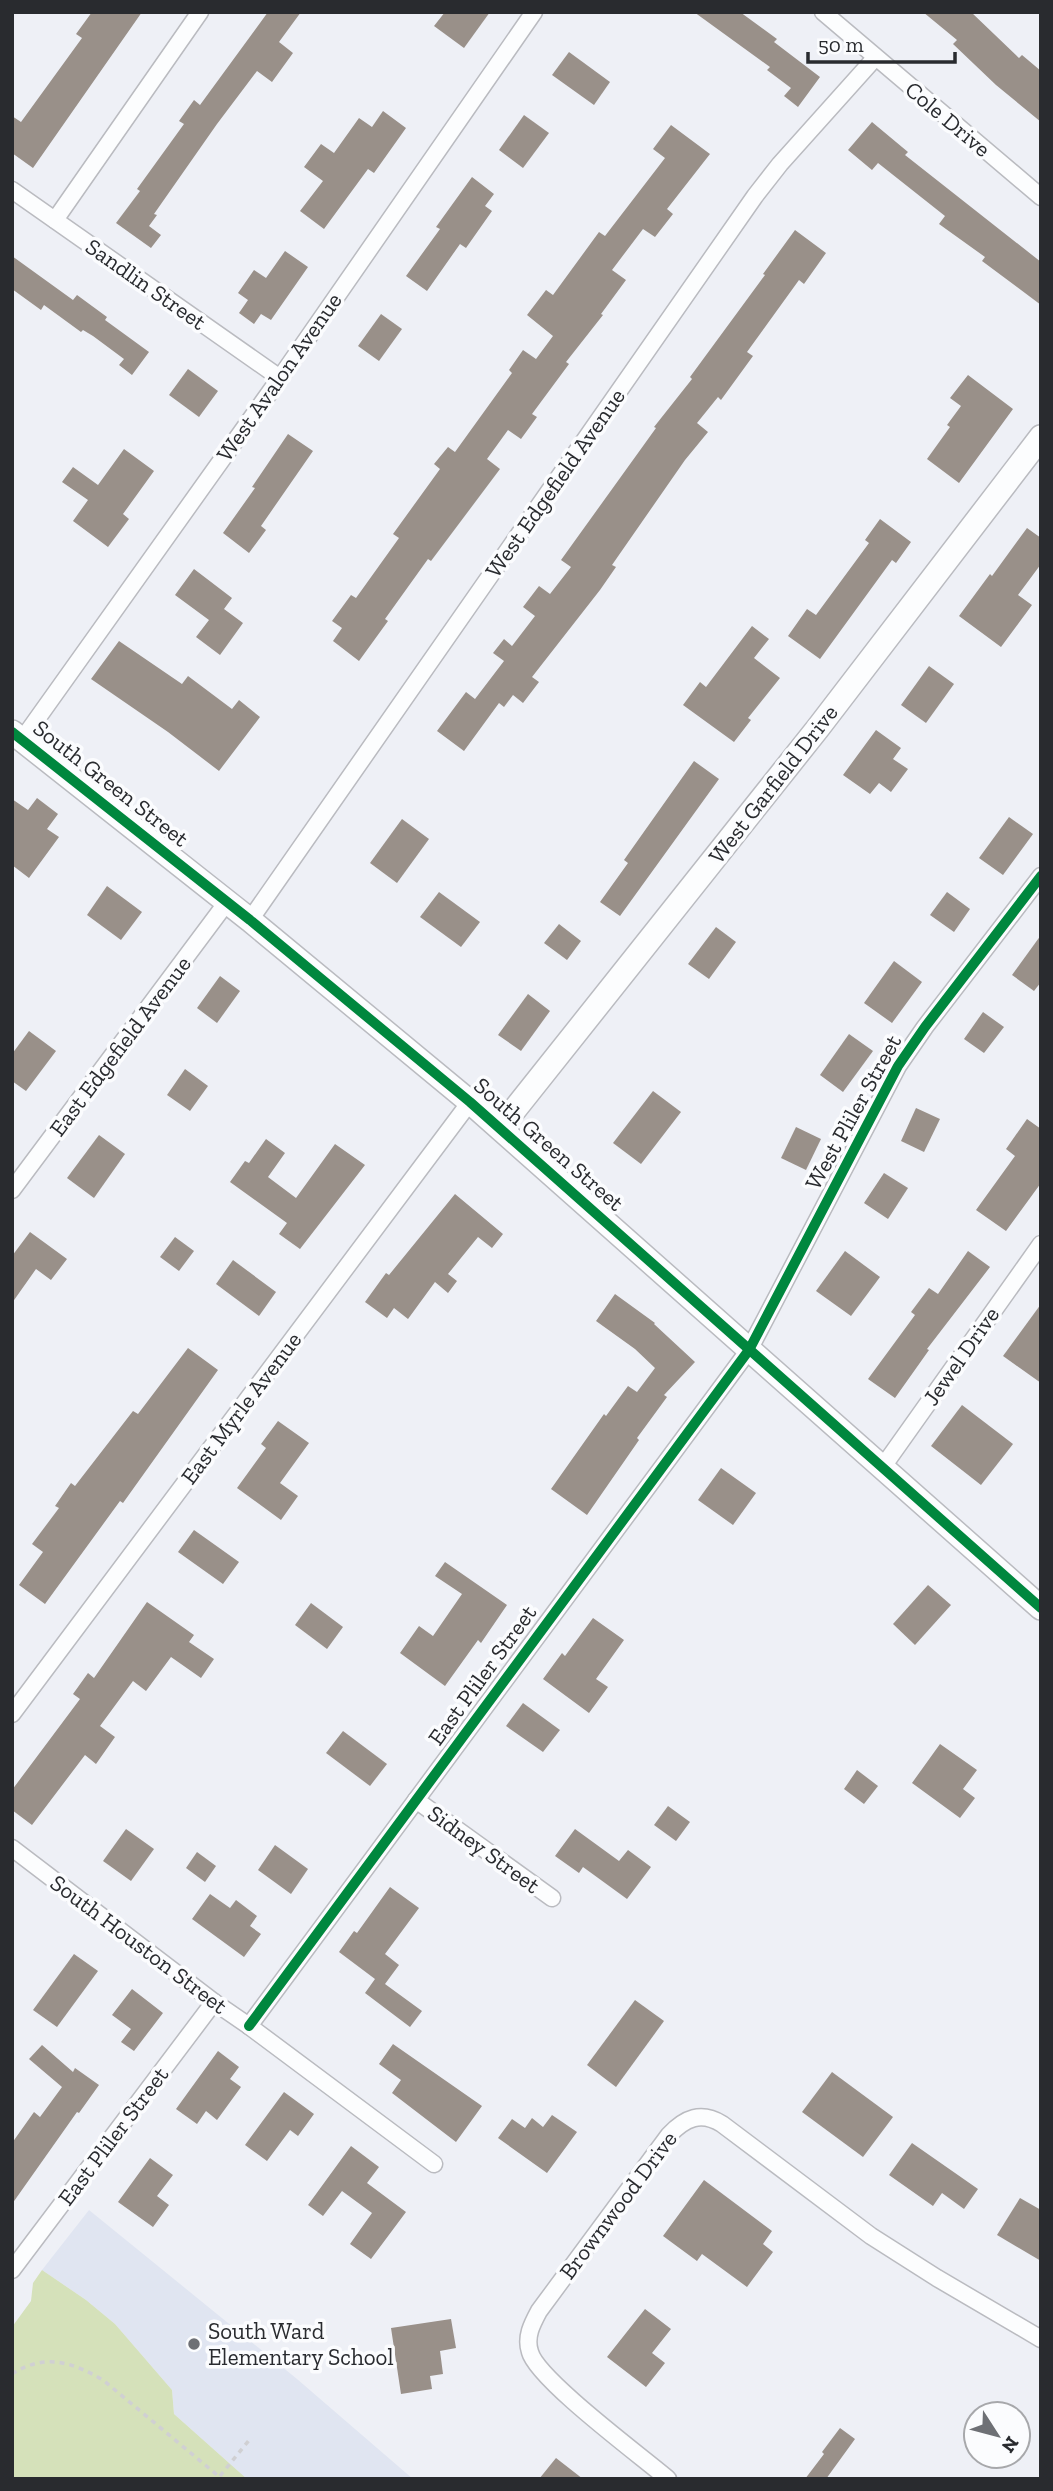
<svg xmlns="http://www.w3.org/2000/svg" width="1053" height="2491" font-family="'Zilla Slab',serif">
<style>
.built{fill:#e0e5f1}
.green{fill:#d5e1ba}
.building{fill:#999089}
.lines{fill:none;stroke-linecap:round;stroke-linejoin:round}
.street-casing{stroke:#babbc0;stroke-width:19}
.secondary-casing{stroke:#babbc0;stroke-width:26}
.path{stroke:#d0d0d3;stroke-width:3.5;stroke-dasharray:5 5;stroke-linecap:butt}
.street{stroke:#fcfdfe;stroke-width:16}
.secondary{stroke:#fcfdfe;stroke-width:23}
.cycleway-casing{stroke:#fbfcfe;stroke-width:15}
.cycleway{stroke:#00873e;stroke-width:10}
.poi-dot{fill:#6e7075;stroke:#fbfcfe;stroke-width:2.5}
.labels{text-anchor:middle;stroke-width:7;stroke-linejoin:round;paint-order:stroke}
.street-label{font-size:23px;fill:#292b2f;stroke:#fbfcfe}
.poi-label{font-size:23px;fill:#292b2f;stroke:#fbfcfe;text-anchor:start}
</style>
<rect width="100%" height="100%" fill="#eef0f6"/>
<polygon class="built" points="89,2210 297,2379 413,2479 247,2479 174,2414 172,2390 115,2324 86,2300 42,2270"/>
<polygon class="green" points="42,2270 86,2300 115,2324 172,2390 174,2414 247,2479 12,2479 12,2327 31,2301 33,2283"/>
<g class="building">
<polygon points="92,12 142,12 33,168 12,153 12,116 21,122 82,38 76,34"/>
<polygon points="268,12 301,12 279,42 293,53 272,82 257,71 217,124 154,214 157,215 149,226 161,235 151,248 116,223 140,191 137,189 184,124 179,121 194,100 200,105"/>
<polygon points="445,12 490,12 464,48 434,26"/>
<polygon points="694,12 740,12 777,39 774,42 820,77 798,107 784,96 791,88 767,70 770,67"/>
<polygon points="923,12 971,12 1019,58 1022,55 1041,71 1041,122 996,85 953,44 957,40"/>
<polygon points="569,52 610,82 594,105 552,75"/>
<polygon points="383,111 406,128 374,173 368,169 324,229 300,211 323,181 304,167 321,144 334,153 359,118 372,127"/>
<polygon points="524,115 549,133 523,168 499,150"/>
<polygon points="872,122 908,152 905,155 1041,262 1041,305 982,261 985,257 939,224 945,216 878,163 872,170 848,150"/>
<polygon points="671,125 710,154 667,209 673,214 655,237 643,229 612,270 626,280 601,314 603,315 566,362 569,364 532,414 537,417 521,439 508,430 487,459 500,469 431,561 428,559 385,619 388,621 359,661 333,641 342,628 332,621 351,595 356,598 399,538 393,534 440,469 434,464 448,447 455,452 512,373 509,370 523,350 536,359 553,336 527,315 546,290 553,295 599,232 605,236 665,158 653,149"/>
<polygon points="472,177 494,194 485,206 492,211 466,248 460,244 427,291 406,276 440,229 436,227"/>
<polygon points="795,230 826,253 804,284 799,280 747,352 753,356 721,400 718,397 697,423 708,432 685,460 612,565 616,567 600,590 532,677 539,682 523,703 513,695 504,707 499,703 464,751 437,731 466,692 475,699 504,661 493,653 504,639 512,646 535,616 523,607 539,586 550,594 571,567 561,560 656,428 654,427 692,379 690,377 765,275 763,274"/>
<polygon points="285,251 308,267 271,320 261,314 254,324 239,313 248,300 238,293 254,270 266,278"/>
<polygon points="12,256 73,300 77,295 107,317 105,320 149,352 132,375 119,365 124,359 93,336 83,330 81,332 44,305 41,310 12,289"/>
<polygon points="381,314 402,329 379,361 358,346"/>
<polygon points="188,369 218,391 199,417 169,395"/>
<polygon points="968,375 1013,409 959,483 927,459 950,427 947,425 961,406 950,398"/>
<polygon points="288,434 313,451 261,526 266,530 249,553 223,533 255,488 252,487"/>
<polygon points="124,449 154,471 123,514 129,519 108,547 73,521 88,500 62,482 73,467 98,485"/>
<polygon points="880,519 911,542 896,563 892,560 820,659 788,636 807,609 816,615 869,543 865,540"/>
<polygon points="1027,528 1041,538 1041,564 1018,595 1032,605 1001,647 959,616 990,574 992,576"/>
<polygon points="194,569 232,598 224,609 243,623 220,655 196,637 209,620 175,595"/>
<polygon points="752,626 769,639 754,658 780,678 748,718 751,720 734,742 683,705 700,682 706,687"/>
<polygon points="119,641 182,684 188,676 232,709 239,700 260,717 219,771 168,732 91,679"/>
<polygon points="929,666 954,684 926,723 901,705"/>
<polygon points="876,730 901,748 893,759 908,769 891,792 879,783 870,794 843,775"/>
<polygon points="694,761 719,779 620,916 600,902 628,863 624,860"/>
<polygon points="37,798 58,814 47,829 59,837 29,878 12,865 12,799 28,810"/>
<polygon points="1009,817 1033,834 1003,875 979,858"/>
<polygon points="402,819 429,839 397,883 370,863"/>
<polygon points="107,886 142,912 121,940 87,915"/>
<polygon points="439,892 480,922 461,947 420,917"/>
<polygon points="947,892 970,909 954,932 930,915"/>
<polygon points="559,924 581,941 567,960 544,943"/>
<polygon points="716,927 736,942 709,979 688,964"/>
<polygon points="1041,935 1041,982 1034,991 1012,975"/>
<polygon points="894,961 922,982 892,1023 864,1003"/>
<polygon points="220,976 240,991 217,1023 197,1008"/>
<polygon points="528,994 550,1011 521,1051 498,1035"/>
<polygon points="983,1012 1004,1027 984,1053 964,1039"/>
<polygon points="29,1031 56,1051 26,1091 12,1081 12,1054"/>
<polygon points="849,1034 873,1051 843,1092 820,1075"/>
<polygon points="185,1069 208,1086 190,1111 167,1095"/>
<polygon points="653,1091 681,1112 641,1164 613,1143"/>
<polygon points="916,1108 940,1119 924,1152 901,1141"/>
<polygon points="1027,1119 1041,1129 1041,1183 1006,1231 976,1210 1015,1156 1006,1149"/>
<polygon points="796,1127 821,1139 806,1170 781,1158"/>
<polygon points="99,1135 125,1154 94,1198 67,1178"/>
<polygon points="266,1139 285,1153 268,1177 296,1198 335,1144 365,1165 300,1249 279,1234 287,1223 230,1182 245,1161 249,1163"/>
<polygon points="884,1173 908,1188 888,1219 864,1203"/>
<polygon points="455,1194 503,1234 492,1248 478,1237 448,1274 457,1281 448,1293 435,1282 408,1319 394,1308 387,1318 365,1302 386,1273 389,1275"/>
<polygon points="30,1232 67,1259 51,1280 36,1269 12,1303 12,1256"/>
<polygon points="175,1237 194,1251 179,1271 160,1257"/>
<polygon points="845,1251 880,1277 851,1316 816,1291"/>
<polygon points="968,1251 990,1267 927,1349 929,1350 895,1398 868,1379 915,1315 911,1312 929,1288 938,1294"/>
<polygon points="233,1260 276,1292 259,1316 216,1284"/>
<polygon points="615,1294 655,1323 654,1324 695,1362 664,1395 667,1397 637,1438 639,1440 587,1515 551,1489 604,1414 606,1416 628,1386 637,1392 655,1368 635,1349 596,1321"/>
<polygon points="1041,1304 1041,1383 1003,1356"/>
<polygon points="188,1348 218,1370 123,1503 120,1501 45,1604 19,1585 43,1552 32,1544 59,1508 55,1506 71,1483 75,1486 133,1411 138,1414"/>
<polygon points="962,1405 1013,1444 981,1485 931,1446"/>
<polygon points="278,1421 309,1443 280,1483 298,1496 281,1520 237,1488 266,1448 261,1444"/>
<polygon points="721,1468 756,1493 733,1525 698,1500"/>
<polygon points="194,1530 239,1562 223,1584 178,1552"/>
<polygon points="445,1562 507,1605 481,1643 478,1640 445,1686 400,1653 419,1626 433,1636 462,1594 435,1576"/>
<polygon points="928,1585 951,1605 915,1645 893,1624"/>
<polygon points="147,1602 194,1635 189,1642 214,1659 201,1678 171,1657 146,1691 133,1681 100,1726 115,1737 96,1764 85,1755 32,1825 12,1810 12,1790 80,1699 73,1694 88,1673 94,1678"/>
<polygon points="311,1603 343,1627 327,1649 295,1625"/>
<polygon points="593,1618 624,1640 596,1679 608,1687 589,1713 543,1679 562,1653 565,1656"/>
<polygon points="523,1703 560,1730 543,1752 506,1726"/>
<polygon points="343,1731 387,1764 370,1786 326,1753"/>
<polygon points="940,1744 977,1770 963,1789 975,1798 960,1818 912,1783"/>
<polygon points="857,1770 878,1786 864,1804 844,1789"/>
<polygon points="668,1806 690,1822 676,1841 654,1825"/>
<polygon points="126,1829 154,1849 131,1881 103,1861"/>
<polygon points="575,1829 619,1861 628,1850 651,1867 627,1899 583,1867 579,1873 555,1856"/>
<polygon points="275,1845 308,1869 291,1894 258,1870"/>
<polygon points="197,1852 216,1866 205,1882 186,1868"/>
<polygon points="390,1887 419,1908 385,1954 399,1965 385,1984 422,2011 410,2027 365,1993 375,1979 339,1952 354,1931 357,1933"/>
<polygon points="210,1894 230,1908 236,1900 257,1916 250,1926 261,1934 244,1957 192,1919"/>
<polygon points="74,1954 98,1971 57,2027 33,2010"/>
<polygon points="132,1989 163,2013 134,2051 121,2042 131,2029 112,2015"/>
<polygon points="635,2000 664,2021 616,2087 587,2065"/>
<polygon points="393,2044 482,2106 456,2142 392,2093 401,2080 379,2064"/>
<polygon points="42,2045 73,2072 75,2068 99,2085 79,2113 77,2112 12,2204 12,2143 34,2112 40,2117 62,2087 29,2059"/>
<polygon points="218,2051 239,2067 230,2079 241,2087 217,2120 206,2111 197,2124 176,2109"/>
<polygon points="832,2072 893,2117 863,2157 802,2112"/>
<polygon points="284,2092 314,2114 298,2136 290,2130 267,2161 245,2145"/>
<polygon points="552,2115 577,2132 547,2173 498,2138 512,2119 525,2128 532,2118 543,2127"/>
<polygon points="912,2143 978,2189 964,2209 942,2193 933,2206 889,2175"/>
<polygon points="351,2146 379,2167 367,2183 406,2212 371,2259 350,2244 372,2213 342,2191 323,2216 308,2205"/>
<polygon points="150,2158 173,2175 157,2196 169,2205 153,2227 118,2202"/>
<polygon points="704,2180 772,2231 763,2244 773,2252 747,2287 702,2254 697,2261 663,2236"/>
<polygon points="1020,2198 1041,2210 1041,2261 997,2235"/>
<polygon points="645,2309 671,2329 652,2353 665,2363 646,2387 607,2357"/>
<polygon points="451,2319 456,2348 440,2351 443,2374 430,2376 432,2389 401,2394 391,2328"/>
<polygon points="840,2428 855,2439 826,2479 805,2479 824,2454 822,2452"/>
<polygon points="556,2458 583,2479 539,2479"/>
</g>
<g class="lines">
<g class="street-casing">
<g id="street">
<polyline points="823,12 1041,197"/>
<polyline points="12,190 280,378"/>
<polyline points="55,220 200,12"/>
<polyline points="22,740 280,378 534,12"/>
<polyline points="250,920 755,196 780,164 875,58"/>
<polyline points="12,1190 227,902"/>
<polyline points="882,1468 1041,1244"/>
<polyline points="12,1714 470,1102"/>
<polyline points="416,1800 552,1898"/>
<polyline points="12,1848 214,2002 249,2026 434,2164"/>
<polyline points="249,2026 749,1350 898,1066 925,1027 1041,876"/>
<polyline points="12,2270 214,2002"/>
<path d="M668,2479C641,2456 537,2379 530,2352C525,2337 532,2324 539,2311L669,2135C685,2118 701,2111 722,2124L871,2236L937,2278L1041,2339"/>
</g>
</g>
<g class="secondary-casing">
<g id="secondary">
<polyline points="12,732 250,920 470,1102 1041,1608"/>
<polyline points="500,1128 818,728 1041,437"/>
</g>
</g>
<g class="path">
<path d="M12,2374C45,2353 72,2362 103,2380L222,2479"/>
<polyline points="220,2476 250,2439"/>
</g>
<use href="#street" class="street"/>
<use href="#secondary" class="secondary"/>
<g class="cycleway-casing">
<g id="cycleway">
<polyline points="12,732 250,920 470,1102 1041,1608"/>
<polyline points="249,2026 749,1350 898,1066 925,1027 1041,876"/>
</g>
</g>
<use href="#cycleway" class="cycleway"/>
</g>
<circle class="poi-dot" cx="194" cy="2344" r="7"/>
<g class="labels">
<g class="street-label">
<text transform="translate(948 119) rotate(40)" y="8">Cole Drive</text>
<text transform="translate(146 284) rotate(35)" y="8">Sandlin Street</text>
<text transform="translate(279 377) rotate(-55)" y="8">West Avalon Avenue</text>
<text transform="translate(555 483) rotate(-55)" y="8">West Edgefield Avenue</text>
<text transform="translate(111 783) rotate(38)" y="8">South Green Street</text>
<text transform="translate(773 784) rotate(-52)" y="8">West Garfield Drive</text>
<text transform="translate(120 1046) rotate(-53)" y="8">East Edgefield Avenue</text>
<text transform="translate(853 1112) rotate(-61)" y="8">West Pliler Street</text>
<text transform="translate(549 1144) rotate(41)" y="8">South Green Street</text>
<text transform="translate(961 1356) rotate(-55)" y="8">Jewel Drive</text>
<text transform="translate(241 1408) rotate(-53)" y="8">East Myrle Avenue</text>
<text transform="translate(482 1675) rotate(-54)" y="8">East Pliler Street</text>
<text transform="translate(484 1849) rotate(36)" y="8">Sidney Street</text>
<text transform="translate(139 1944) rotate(37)" y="8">South Houston Street</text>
<text transform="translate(113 2136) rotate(-53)" y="8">East Pliler Street</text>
<text transform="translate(618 2205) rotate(-53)" y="8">Brownwood Drive</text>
</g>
<g class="poi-label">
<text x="208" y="2339">South Ward<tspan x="208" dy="26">Elementary School</tspan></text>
</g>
</g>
<rect width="1053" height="2491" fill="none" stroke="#292b2f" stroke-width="28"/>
<g transform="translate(997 2435) rotate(126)"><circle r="33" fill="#fbfcfe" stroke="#a7a8ab" stroke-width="2"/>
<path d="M0-5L12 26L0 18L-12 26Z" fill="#6e7075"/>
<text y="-10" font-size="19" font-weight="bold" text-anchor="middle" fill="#292b2f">N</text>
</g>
<path d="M808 52v10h147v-10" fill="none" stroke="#292b2f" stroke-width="3.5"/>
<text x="818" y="52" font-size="21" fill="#292b2f" stroke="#fbfcfe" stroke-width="5" paint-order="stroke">50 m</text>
</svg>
